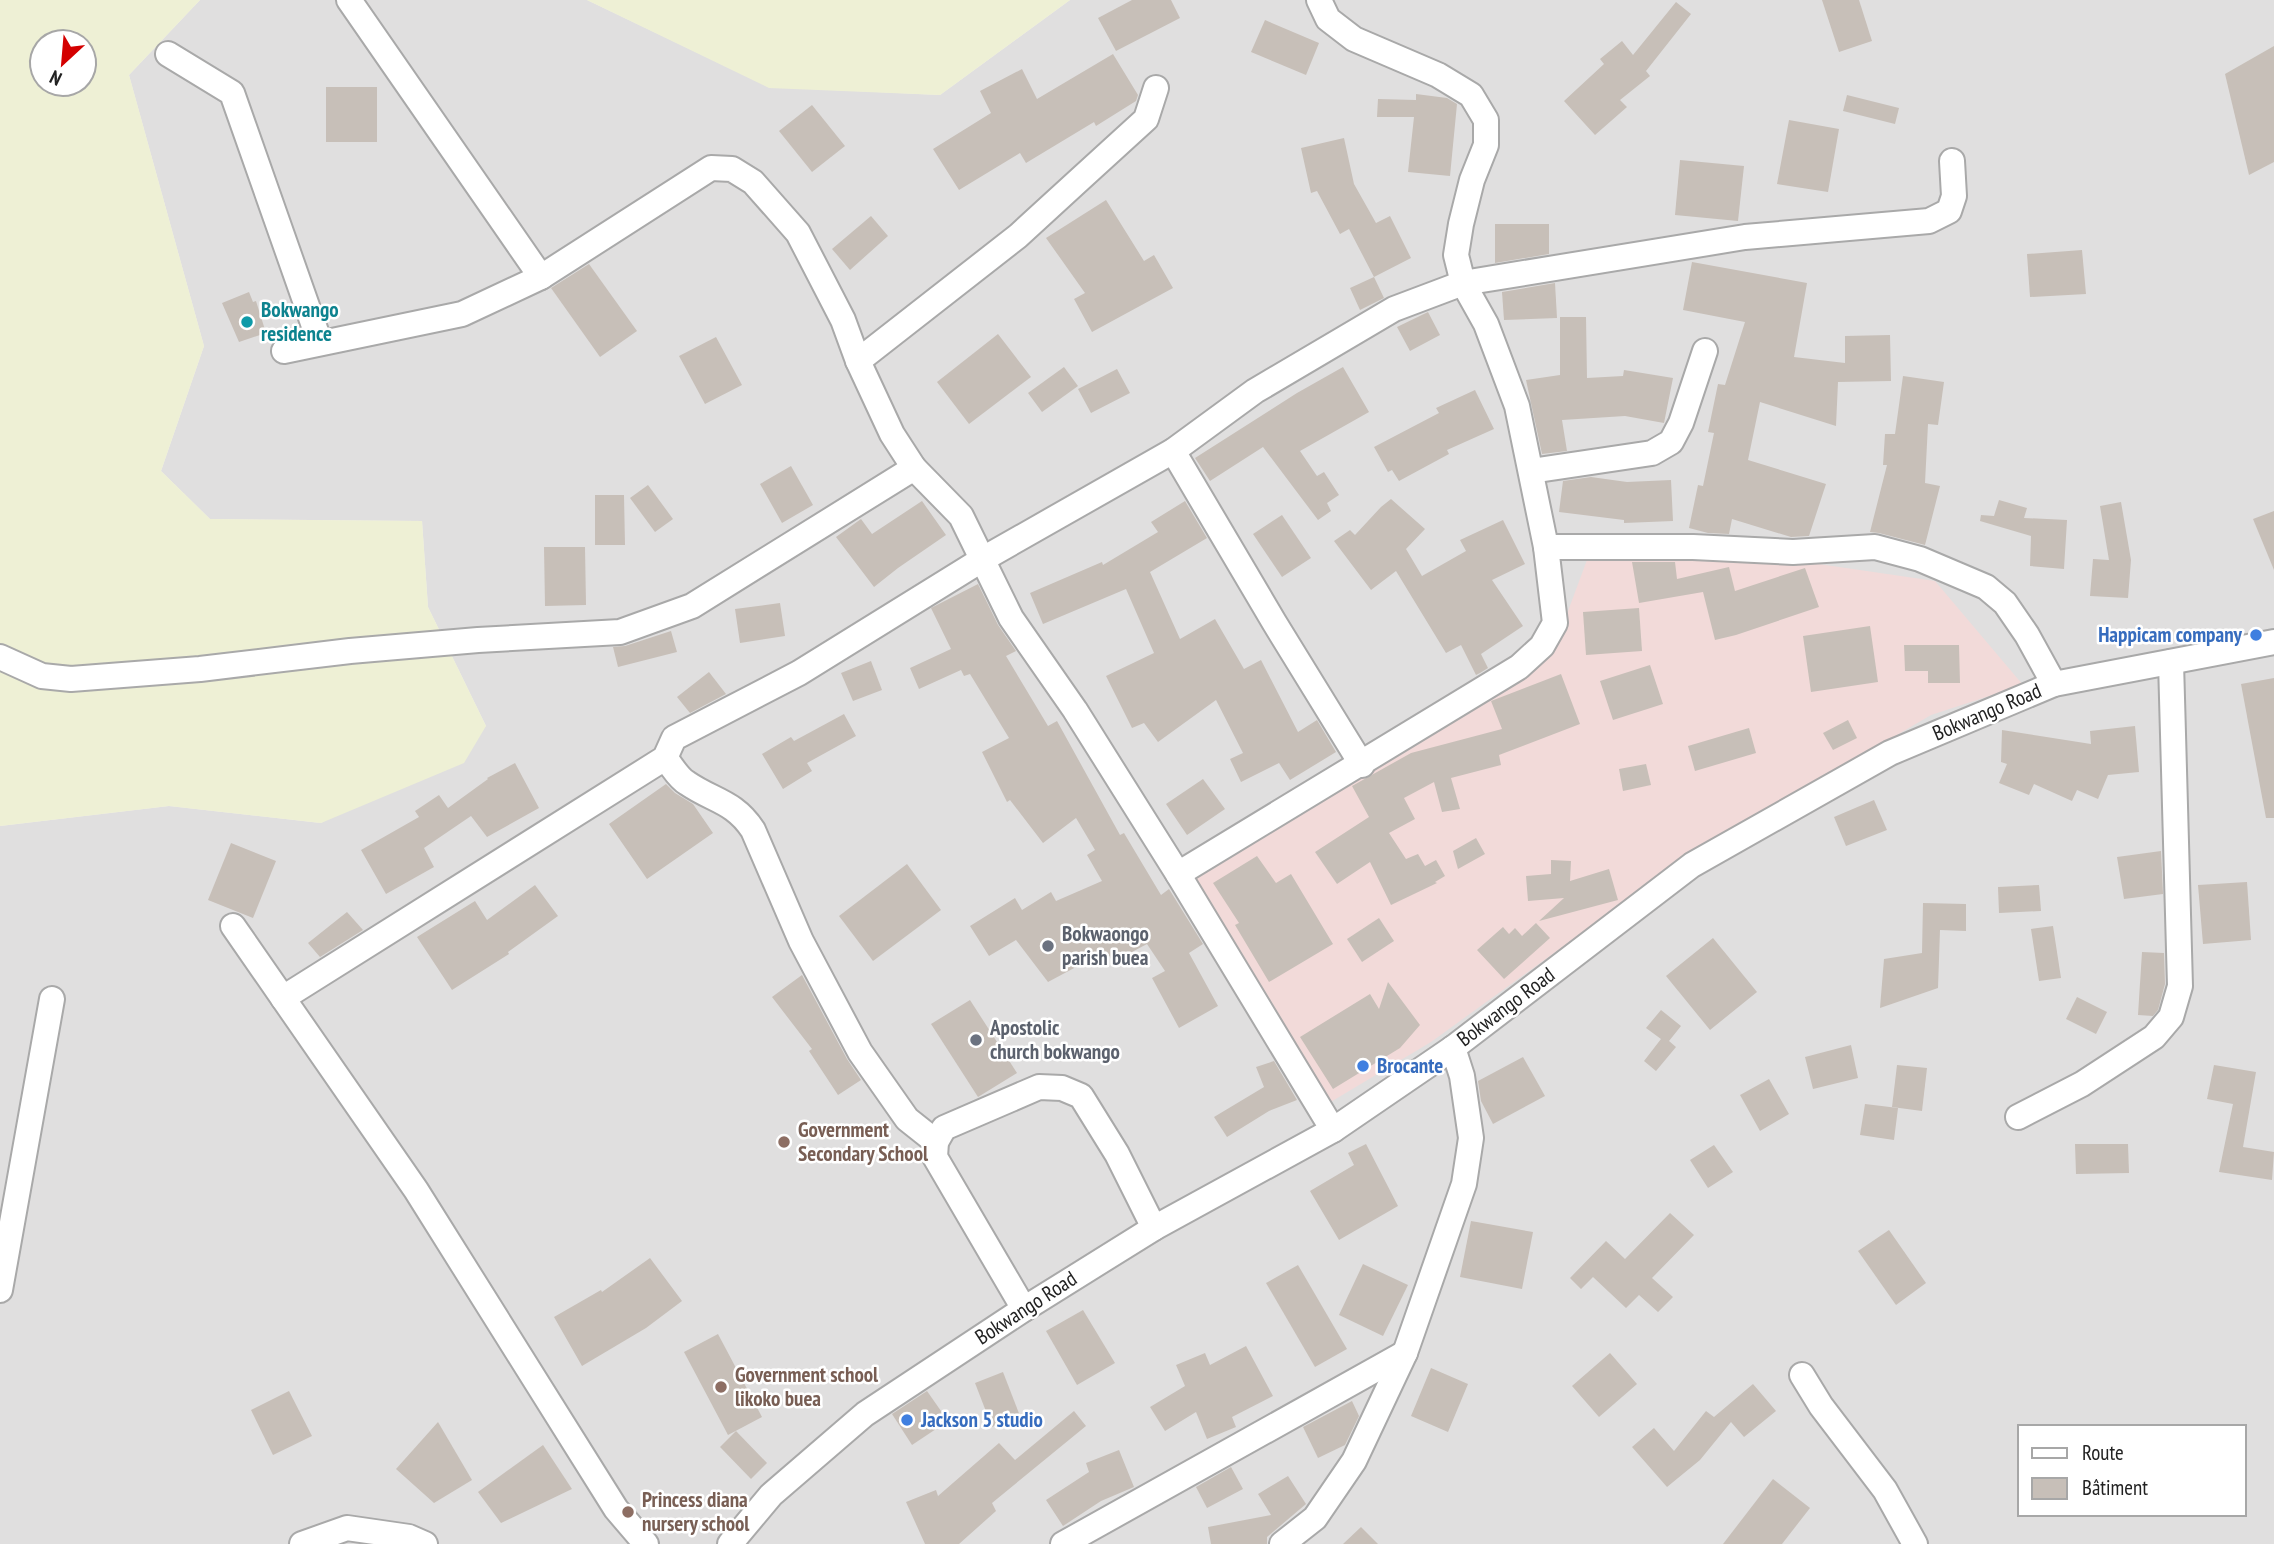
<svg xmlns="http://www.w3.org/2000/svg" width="2274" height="1544" font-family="'PT Sans Narrow',sans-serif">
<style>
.residential{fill:#e0dfdf;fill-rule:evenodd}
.commercial{fill:#f2dad9}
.farmland{fill:#eef0d5;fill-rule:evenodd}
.building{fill:#c7bfb8}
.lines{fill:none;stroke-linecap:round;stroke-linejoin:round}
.minor-casing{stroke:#a9a9a9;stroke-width:28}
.minor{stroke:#fff;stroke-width:24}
.culture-dot{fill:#0f9aa8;stroke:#fff;stroke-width:2.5}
.shop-dot{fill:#3f7fe0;stroke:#fff;stroke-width:2.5}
.worship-dot{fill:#6b7280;stroke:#fff;stroke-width:2.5}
.education-dot{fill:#8d6e63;stroke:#fff;stroke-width:2.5}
.labels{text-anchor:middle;stroke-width:5;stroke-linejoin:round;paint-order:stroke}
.culture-label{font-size:21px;font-weight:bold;fill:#0d838f;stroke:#fff;text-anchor:start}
.shop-label{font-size:21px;font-weight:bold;fill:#366cbe;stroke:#fff;text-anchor:start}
.street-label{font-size:21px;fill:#222;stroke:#fff}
.worship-label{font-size:21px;font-weight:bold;fill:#5b616d;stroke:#fff;text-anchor:start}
.education-label{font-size:21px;font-weight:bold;fill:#785e54;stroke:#fff;text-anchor:start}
</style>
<rect width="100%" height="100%" fill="#f2efe9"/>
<path class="residential" d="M200,0H587L769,87L940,95L1070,0H2274V1544H0V826L169,806L321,823L486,726L428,607L422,521L210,519L161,471L204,346L129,75ZM2020,1427H2244V1514H2020Z"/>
<polygon class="commercial" points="1668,549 1798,561 1935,581 2023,685 1931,715 1677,864 1431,1042 1329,1103 1193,874 1454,718 1552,654 1587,560"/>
<g class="farmland">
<path d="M0,0H200L129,75L204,346L161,471L210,519L422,521L428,607L486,726L464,763L321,823L169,806L0,826ZM42,42H84V84H42Z"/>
<polygon points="587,0 1070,0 940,95 769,88"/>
</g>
<g class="building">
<polygon points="1132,0 1171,0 1180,18 1116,51 1098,18"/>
<polygon points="1822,0 1859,0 1872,41 1839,52"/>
<polygon points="1676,2 1691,14 1646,71 1650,76 1620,100 1627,107 1595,135 1564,101 1604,64 1600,59 1622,41 1633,55"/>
<polygon points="1265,20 1319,43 1306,75 1251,52"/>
<polygon points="2274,46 2274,162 2249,175 2225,74"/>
<polygon points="1113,54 1138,95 1136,101 1096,126 1094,122 1026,163 1020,153 959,190 933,149 991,113 980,91 1022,69 1037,99"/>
<rect x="326" y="87" width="51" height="55"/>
<polygon points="1416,94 1447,98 1457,104 1450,176 1408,172 1414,117 1377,117 1378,99 1416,100"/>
<polygon points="1847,95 1899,108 1895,124 1843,111"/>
<polygon points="812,105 845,146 812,172 779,131"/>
<polygon points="1789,120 1839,129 1828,192 1777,184"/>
<polygon points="1344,138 1354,184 1376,223 1390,216 1411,258 1374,277 1349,229 1340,234 1317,191 1311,193 1301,148"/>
<polygon points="1680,160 1744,166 1738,221 1675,215"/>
<polygon points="1106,200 1144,261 1154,255 1173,288 1092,332 1074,299 1085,293 1046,238"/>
<polygon points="871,216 888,236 850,270 832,249"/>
<polygon points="1495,224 1549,224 1549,254 1495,263"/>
<polygon points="2082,250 2086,294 2030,297 2027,254"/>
<polygon points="1692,262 1807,283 1794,357 1845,363 1845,336 1890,335 1891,381 1838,382 1836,426 1760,402 1748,460 1826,484 1809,536 1791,537 1732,519 1729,534 1708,533 1689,528 1698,485 1703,486 1714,433 1708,432 1718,384 1725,385 1745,322 1683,310"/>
<polygon points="589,264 637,331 600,357 551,288"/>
<polygon points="1374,277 1384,298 1360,310 1350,288"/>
<polygon points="1555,283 1557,318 1504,320 1502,292"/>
<polygon points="249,292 253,302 256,301 266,333 239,342 222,303"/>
<polygon points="1428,312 1440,335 1410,351 1397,327"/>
<polygon points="1560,317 1586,317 1587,378 1623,376 1624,370 1673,378 1664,423 1625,416 1562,420 1567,451 1542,454 1526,380 1560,375"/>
<polygon points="998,334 1031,377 969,424 937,382"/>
<polygon points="716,337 742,385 705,404 679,356"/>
<polygon points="1064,367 1078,386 1042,412 1028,393"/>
<polygon points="1343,367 1369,412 1300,451 1317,476 1324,472 1339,495 1327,503 1331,511 1318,520 1263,447 1210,481 1195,458 1297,393"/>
<polygon points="1117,369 1130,393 1091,413 1078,389"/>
<polygon points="1903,376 1944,382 1938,425 1928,424 1925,483 1940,486 1925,545 1879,533 1870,532 1887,465 1883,465 1885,434 1895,434"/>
<polygon points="1475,390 1494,429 1447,450 1449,454 1399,481 1392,470 1388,472 1374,447 1439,413 1436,408"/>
<polygon points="791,466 813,505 782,523 760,484"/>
<polygon points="1591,477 1627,482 1671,480 1673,521 1624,523 1624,520 1559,512 1563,481"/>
<polygon points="648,485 673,519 655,532 630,498"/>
<polygon points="595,495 624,495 625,545 595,545"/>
<polygon points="1391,499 1425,529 1406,549 1422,576 1466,551 1460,540 1503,520 1525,564 1492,580 1523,626 1481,654 1488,668 1480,673 1476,675 1461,645 1446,653 1396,571 1371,590 1334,541 1350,530 1355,535 1381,507"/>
<polygon points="1999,500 2027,508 2024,518 2067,520 2064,569 2030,566 2031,536 1980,521 1981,515 1994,516"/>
<polygon points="922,501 946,535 898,568 874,587 836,537 861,519 872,534"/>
<polygon points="1185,501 1207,538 1150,572 1180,639 1215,619 1244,669 1261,660 1298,732 1317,720 1336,752 1290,780 1279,763 1241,782 1230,759 1243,753 1216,700 1158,742 1144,723 1132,728 1106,676 1154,653 1126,589 1043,624 1030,593 1102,562 1103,565 1158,532 1151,522"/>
<polygon points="2121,502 2131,560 2128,598 2090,596 2093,559 2109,560 2100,506"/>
<polygon points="2274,511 2274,570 2253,519"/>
<polygon points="1282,515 1311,558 1282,577 1253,534"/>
<polygon points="544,547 585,547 586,605 545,606"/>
<polygon points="1632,562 1675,562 1677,579 1729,567 1735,591 1805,568 1819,607 1736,635 1715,640 1703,592 1639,603"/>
<polygon points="978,584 998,625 1016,651 1006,656 1048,726 1057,721 1120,835 1124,833 1161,895 1169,889 1203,944 1189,953 1218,1006 1179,1028 1152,978 1165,971 1147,944 1113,962 1106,951 1048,982 1016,940 989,956 970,926 1015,898 1022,910 1051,892 1056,901 1102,881 1087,855 1095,850 1076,818 1043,843 1010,800 1007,802 982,752 1009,738 970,674 964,676 961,670 919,689 910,668 951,649 931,608"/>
<polygon points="780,603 785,636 740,643 735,609"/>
<polygon points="1639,608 1642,651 1586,655 1583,612"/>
<polygon points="1870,626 1878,682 1811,692 1803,636"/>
<polygon points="671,631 677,652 618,667 613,647 625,646"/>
<polygon points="1904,645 1959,645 1960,683 1928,683 1928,671 1905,671"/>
<polygon points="871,661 882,690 853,701 841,673"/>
<polygon points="1650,665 1663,704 1613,720 1600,681"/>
<polygon points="709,672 726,694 690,713 677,697"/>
<polygon points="1561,674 1580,724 1499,755 1501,765 1451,778 1460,809 1442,812 1434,782 1404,798 1415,819 1389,833 1406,859 1418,854 1425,866 1436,860 1445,876 1435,882 1437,883 1391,905 1370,862 1337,884 1315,852 1369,817 1352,786 1411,753 1502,729 1491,701"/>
<polygon points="2274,678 2274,818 2266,818 2241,684"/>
<polygon points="844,714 856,736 807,763 812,771 783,789 762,754 791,737 794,741"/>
<polygon points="1848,720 1857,738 1833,750 1823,733"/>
<polygon points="2135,726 2139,772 2108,775 2098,799 2077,790 2072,801 2034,784 2029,795 1999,783 2007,764 2001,762 2002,730 2091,744 2090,731"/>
<polygon points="1749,728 1756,753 1695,771 1688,746"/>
<polygon points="515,763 539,808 487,837 471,816 424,848 434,867 386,894 361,850 419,817 415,811 439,795 448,808 488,779 487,778"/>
<polygon points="1646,764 1651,785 1623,791 1619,769"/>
<polygon points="1203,779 1225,809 1187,835 1166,804"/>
<polygon points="666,784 675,793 693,804 713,833 647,879 609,824"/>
<polygon points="1874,800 1887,830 1846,846 1834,817"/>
<polygon points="1476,838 1485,854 1458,869 1453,851"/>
<polygon points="231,843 276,861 253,918 208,900"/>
<polygon points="2161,851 2163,894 2124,899 2117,857"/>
<polygon points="1257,856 1276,883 1291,874 1333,944 1269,982 1235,925 1239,923 1213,883"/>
<polygon points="1551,860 1571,861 1570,881 1609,869 1618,900 1539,921 1564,898 1528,901 1526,876 1551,874"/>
<polygon points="907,864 941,910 873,961 839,916"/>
<polygon points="2247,882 2251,940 2203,944 2198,885"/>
<polygon points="535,885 558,916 508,952 509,954 452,990 417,937 475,901 487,920"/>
<polygon points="2039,885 2041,911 1999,913 1998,887"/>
<polygon points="1923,903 1966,904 1966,931 1940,930 1938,988 1880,1008 1884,959 1922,953"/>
<polygon points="347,912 363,930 320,957 308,943"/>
<polygon points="1379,918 1394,941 1362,962 1347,939"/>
<polygon points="1536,923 1550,938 1504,979 1477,950 1503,927 1509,934 1515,928 1522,936"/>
<polygon points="2053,926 2061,978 2039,981 2031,929"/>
<polygon points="1713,938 1757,992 1710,1030 1666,976"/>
<polygon points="2142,952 2164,953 2165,984 2158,1010 2153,1016 2138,1015"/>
<polygon points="802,975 847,1059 861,1080 838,1095 809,1051 812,1049 772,997"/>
<polygon points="1388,982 1420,1025 1400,1048 1333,1089 1300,1037 1370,994 1379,1009"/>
<polygon points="2077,997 2107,1012 2096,1034 2066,1019"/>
<polygon points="970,1000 1017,1073 978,1097 931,1024"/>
<polygon points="1661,1010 1681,1026 1669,1041 1676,1047 1656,1071 1644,1061 1661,1039 1646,1028"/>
<polygon points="1851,1045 1858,1078 1813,1089 1805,1057"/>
<polygon points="1523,1057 1545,1096 1493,1124 1481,1101 1478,1081"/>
<polygon points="1274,1061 1297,1100 1269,1111 1227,1137 1214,1117 1264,1087 1256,1067"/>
<polygon points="1897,1065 1927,1068 1922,1111 1892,1107"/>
<polygon points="2214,1065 2256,1072 2243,1147 2274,1152 2272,1180 2219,1172 2233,1104 2207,1099"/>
<polygon points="1769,1079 1789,1114 1760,1131 1740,1095"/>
<polygon points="1865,1104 1898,1108 1894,1140 1860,1135"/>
<polygon points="1366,1144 1398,1206 1339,1240 1310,1191 1354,1165 1348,1153"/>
<polygon points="2075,1144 2128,1144 2129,1173 2076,1174"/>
<polygon points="1714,1145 1733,1172 1708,1188 1690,1160"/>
<polygon points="1670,1213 1694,1235 1652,1278 1673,1297 1658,1312 1639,1295 1626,1308 1593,1277 1581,1289 1570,1278 1606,1241 1625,1259"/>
<polygon points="1471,1221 1533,1232 1522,1289 1460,1277"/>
<polygon points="1889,1230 1926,1283 1896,1305 1858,1251"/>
<polygon points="650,1258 682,1301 646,1328 582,1366 554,1317 601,1290 602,1292"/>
<polygon points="1363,1264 1408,1285 1383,1336 1339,1315"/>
<polygon points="1298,1265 1347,1349 1315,1367 1266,1283"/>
<polygon points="1083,1310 1115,1363 1077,1385 1046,1331"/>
<polygon points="718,1334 762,1417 728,1435 684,1352"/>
<polygon points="1246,1346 1273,1396 1232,1417 1236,1427 1207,1439 1196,1412 1165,1431 1150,1407 1185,1386 1176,1365 1205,1353 1210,1365"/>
<polygon points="1610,1353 1637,1384 1599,1417 1572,1386"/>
<polygon points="1431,1368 1468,1384 1448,1432 1411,1416"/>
<polygon points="1003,1372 1020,1416 992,1427 975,1383"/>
<polygon points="1753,1384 1776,1411 1744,1437 1731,1422 1700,1460 1667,1487 1632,1447 1654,1428 1674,1451 1706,1411 1714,1417"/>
<polygon points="289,1391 312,1436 273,1455 251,1410"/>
<polygon points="927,1391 948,1421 912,1445 892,1414"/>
<polygon points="1352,1401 1359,1416 1345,1445 1318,1458 1303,1427"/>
<polygon points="1074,1411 1086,1426 992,1503 996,1511 959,1544 925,1544 906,1502 936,1490 938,1496 999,1443 1015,1460"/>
<polygon points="438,1422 472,1480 434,1503 396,1469"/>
<polygon points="736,1431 767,1463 751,1479 720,1447"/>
<polygon points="543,1445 572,1489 501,1523 478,1492"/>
<polygon points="1119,1450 1134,1487 1101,1501 1063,1526 1046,1500 1089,1472 1086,1463"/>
<polygon points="1231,1467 1243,1489 1207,1508 1196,1487"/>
<polygon points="1288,1476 1306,1504 1267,1537 1267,1544 1211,1544 1208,1527 1271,1515 1258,1494"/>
<polygon points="1773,1479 1810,1508 1782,1544 1723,1544"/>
<polygon points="1361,1527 1378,1544 1343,1544"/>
</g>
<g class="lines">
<g class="minor-casing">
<g id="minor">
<polyline points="349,0 541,277"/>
<polyline points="168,54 232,93 320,343"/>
<polyline points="284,351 462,314 541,277 711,168 732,169 753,182 798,233 843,320 858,361 892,434 914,468 961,516 1011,618 1075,710 1178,874 1333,1130"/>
<polyline points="858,361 1018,236 1078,181 1146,119 1156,88"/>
<polyline points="1173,451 1274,622 1362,765"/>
<polyline points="1531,471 1652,453 1671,442 1681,423 1705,351"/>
<polyline points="1546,547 1693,547 1793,552 1875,547 1920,559 1986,587 2005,603 2027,635 2054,684"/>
<polyline points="0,657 42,676 71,679 200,669 350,651 478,640 620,632 692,606 914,468"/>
<path d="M665,758C672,766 678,778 687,783C713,801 734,801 753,830L801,941L860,1052L907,1119L936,1142"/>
<polyline points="1178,874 1519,667 1542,646 1555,623 1546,547 1517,406 1486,324 1463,283 1456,255 1461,224 1472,180 1486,145 1486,120 1471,95 1438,75 1354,39 1328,19 1319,0"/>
<polyline points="233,926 416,1190 616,1509 646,1544"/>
<polyline points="283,998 665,758 674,738 799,673 983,559 1173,451 1255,391 1394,309 1463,283 1745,237 1929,221 1949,211 1954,196 1952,161"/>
<polyline points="2018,1117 2082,1084 2154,1037 2171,1017 2180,986 2171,662"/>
<polyline points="0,1290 52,999"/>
<polyline points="1024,1309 935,1157 936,1142 944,1128 1039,1087 1062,1088 1081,1096 1117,1154 1154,1228"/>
<polyline points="1802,1375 1821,1406 1885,1490 1915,1544"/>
<polyline points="302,1544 347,1528 409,1537 425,1544"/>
<polyline points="730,1544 771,1495 865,1414 1024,1309 1154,1228 1333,1130 1453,1048 1692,865 1890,753 2054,684 2274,642"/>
<polyline points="1063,1544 1405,1353"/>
<polyline points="1282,1544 1315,1518 1354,1461 1405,1353 1464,1184 1471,1138 1462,1076 1453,1048"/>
</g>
</g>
<use href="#minor" class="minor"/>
</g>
<circle class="culture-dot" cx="247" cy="322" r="7"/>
<g class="shop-dot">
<circle cx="2256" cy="635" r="7"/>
<circle cx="1363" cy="1066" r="7"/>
<circle cx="907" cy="1420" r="7"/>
</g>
<g class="worship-dot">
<circle cx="1048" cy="946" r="7"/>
<circle cx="976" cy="1040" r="7"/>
</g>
<g class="education-dot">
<circle cx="784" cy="1142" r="7"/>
<circle cx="721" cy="1387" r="7"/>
<circle cx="628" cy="1512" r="7"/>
</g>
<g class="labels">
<g class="culture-label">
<text x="261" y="317">Bokwango<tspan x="261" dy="24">residence</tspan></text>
</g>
<g class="shop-label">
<text x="2242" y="642" text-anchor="end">Happicam company</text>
<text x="1377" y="1073">Brocante</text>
<text x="921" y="1427">Jackson 5 studio</text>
</g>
<g class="street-label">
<text transform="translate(1987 712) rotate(-23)" y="7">Bokwango Road</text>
<text transform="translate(1506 1007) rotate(-37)" y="7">Bokwango Road</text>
<text transform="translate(1026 1308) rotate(-33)" y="7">Bokwango Road</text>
</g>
<g class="worship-label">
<text x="1062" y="941">Bokwaongo<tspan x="1062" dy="24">parish buea</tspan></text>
<text x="990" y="1035">Apostolic<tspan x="990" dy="24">church bokwango</tspan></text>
</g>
<g class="education-label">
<text x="798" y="1137">Government<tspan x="798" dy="24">Secondary School</tspan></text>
<text x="735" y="1382">Government school<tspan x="735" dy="24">likoko buea</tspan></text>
<text x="642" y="1507">Princess diana<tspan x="642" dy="24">nursery school</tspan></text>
</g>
</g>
<rect x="2018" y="1425" width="228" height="91" fill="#ffffff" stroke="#a7a7a7" stroke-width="2"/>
<rect x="2032" y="1448" width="35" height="10" fill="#ffffff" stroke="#a7a7a7" stroke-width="2"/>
<text x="2082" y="1460" font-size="21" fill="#222222">Route</text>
<rect x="2032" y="1478" width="35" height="21" fill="#c7bfb8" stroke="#a7a7a7" stroke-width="2"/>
<text x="2082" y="1495" font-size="21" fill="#222222">Bâtiment</text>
<g transform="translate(63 63) rotate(206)"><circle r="33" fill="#ffffff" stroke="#a7a7a7" stroke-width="2"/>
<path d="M0-5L12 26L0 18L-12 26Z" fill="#d40000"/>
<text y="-10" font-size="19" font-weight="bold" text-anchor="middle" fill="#222222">N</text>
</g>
</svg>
